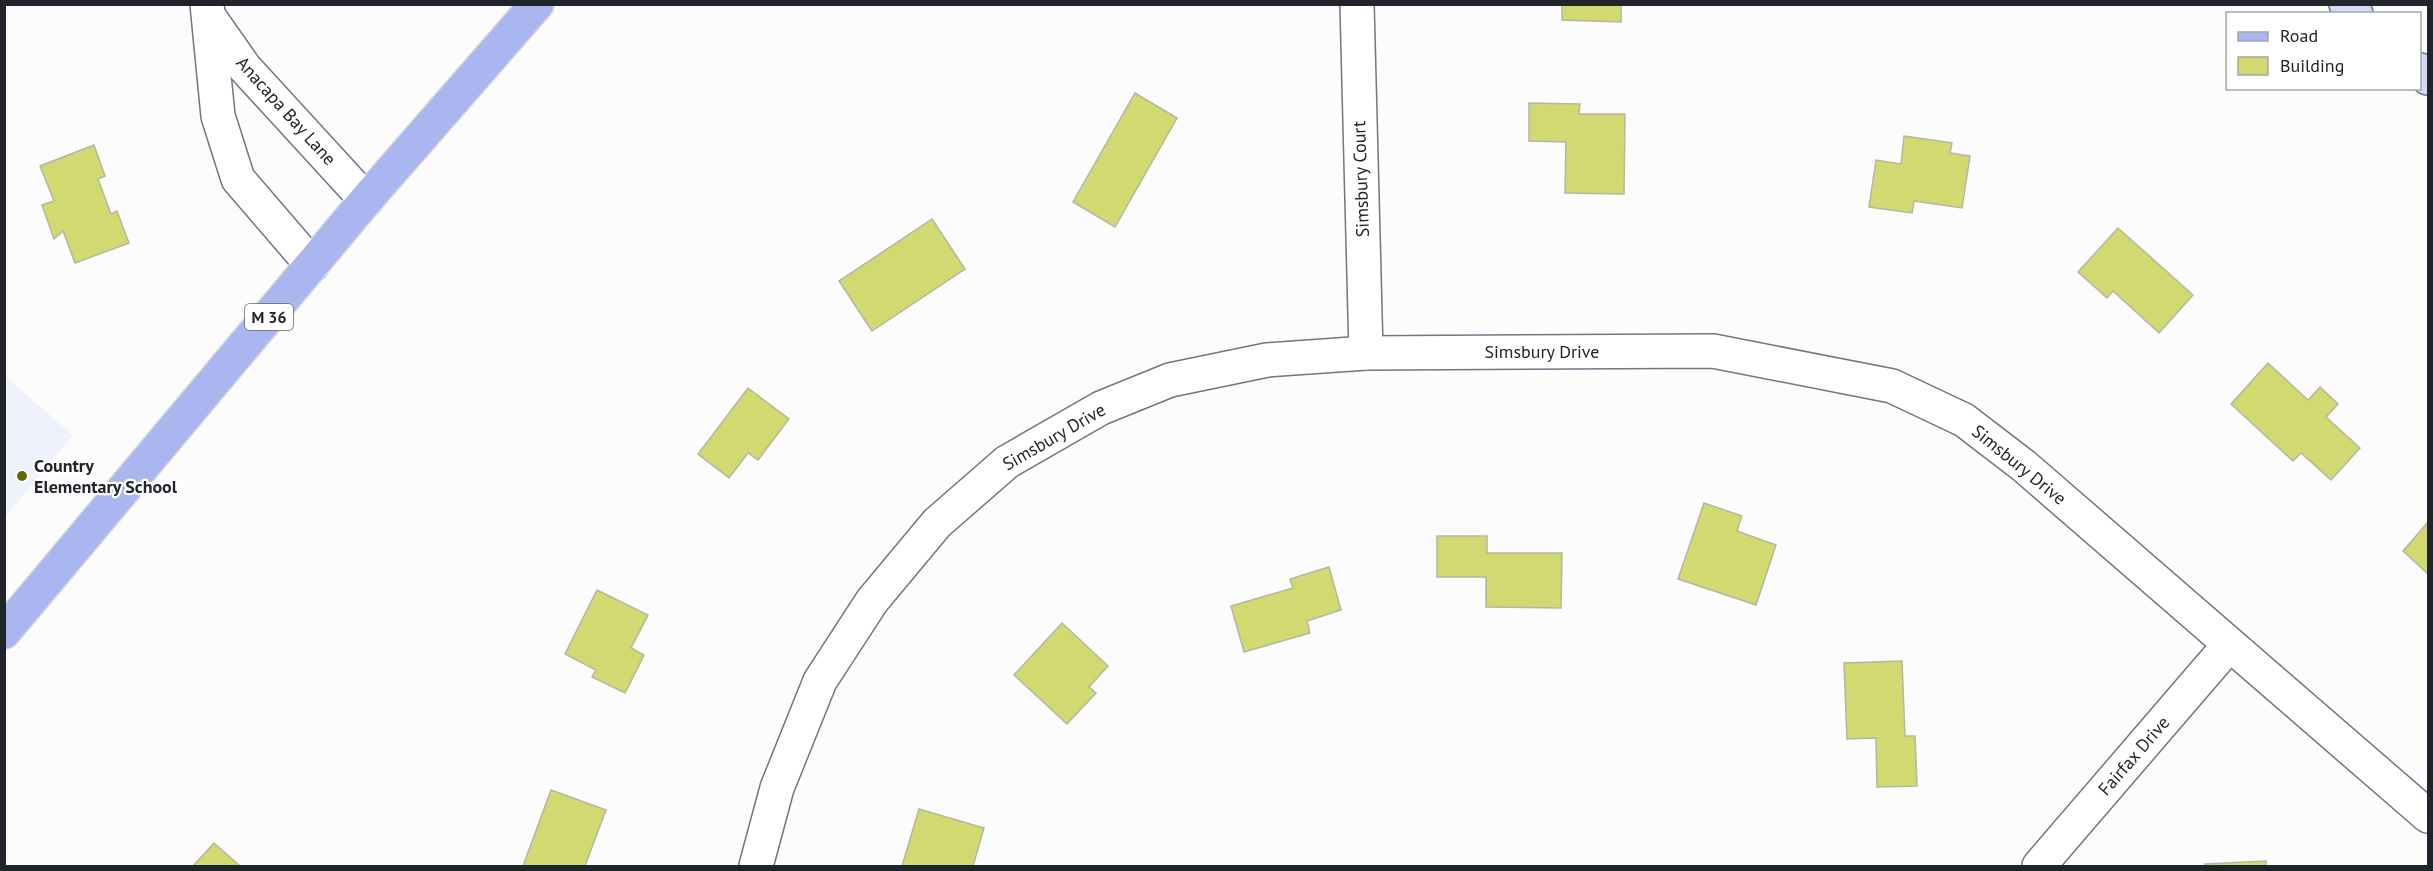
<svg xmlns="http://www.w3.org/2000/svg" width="2433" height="871" font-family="'PT Sans',sans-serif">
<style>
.built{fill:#eff2fd}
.building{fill:#d1d970;stroke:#b4b7a1;stroke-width:1.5}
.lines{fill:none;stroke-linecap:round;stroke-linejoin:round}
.street-casing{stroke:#707588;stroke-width:36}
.secondary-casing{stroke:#707588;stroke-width:36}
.primary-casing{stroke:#d7d8d9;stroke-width:36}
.street{stroke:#fff;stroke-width:33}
.secondary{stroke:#d5daf7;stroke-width:33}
.primary{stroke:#aab6ef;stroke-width:33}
.poi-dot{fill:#636704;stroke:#fff;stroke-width:2}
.labels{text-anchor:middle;stroke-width:4.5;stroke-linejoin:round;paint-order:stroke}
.shield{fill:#fff;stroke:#64666b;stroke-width:1.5}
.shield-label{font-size:16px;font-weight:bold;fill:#22242c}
.street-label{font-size:18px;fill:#22242c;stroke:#fff}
.poi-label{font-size:18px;font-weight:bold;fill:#22242c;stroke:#fff;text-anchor:start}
</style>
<rect width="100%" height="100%" fill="#fbfcfb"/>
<polygon class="built" points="5,376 73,435 5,517"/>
<g class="building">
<polygon points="1562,4 1621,4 1621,22 1562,20"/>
<polygon points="1135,93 1177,118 1115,227 1073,202"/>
<polygon points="1529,103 1580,104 1579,114 1625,114 1624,194 1565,193 1566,142 1529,141"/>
<polygon points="1904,136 1952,143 1950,153 1970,156 1962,208 1914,201 1912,213 1869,207 1876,160 1901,164"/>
<polygon points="94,145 105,176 98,179 111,214 117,211 129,243 75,263 63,231 54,239 42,205 54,201 40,166"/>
<polygon points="932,219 965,269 872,331 839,281"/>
<polygon points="2118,228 2193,295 2159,333 2113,291 2107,298 2078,272"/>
<polygon points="2268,363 2308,400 2320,387 2338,404 2326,417 2360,448 2331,480 2301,453 2293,461 2231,404"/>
<polygon points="748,388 789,419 758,460 748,453 729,478 698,454"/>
<polygon points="1704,503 1742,516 1737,531 1776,545 1756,605 1678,579"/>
<polygon points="2428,522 2428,574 2403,551"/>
<polygon points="1437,536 1487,536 1487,553 1562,553 1561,608 1486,607 1486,577 1437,577"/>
<polygon points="1329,567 1341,610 1307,621 1310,633 1244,652 1231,606 1293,588 1290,579"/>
<polygon points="597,590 648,615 631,648 644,655 625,693 592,677 596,670 565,654"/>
<polygon points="1062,623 1108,666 1089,687 1096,693 1067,724 1014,675"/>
<polygon points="1902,661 1905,736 1915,736 1917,786 1877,787 1876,738 1847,739 1844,663"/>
<polygon points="551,790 606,810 585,866 523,866"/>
<polygon points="919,809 984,828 973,866 902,866"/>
<polygon points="214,843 240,866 193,866"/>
<polygon points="2266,861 2266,866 2205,866 2205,864"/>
</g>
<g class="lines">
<g class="street-casing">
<g id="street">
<polyline points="207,4 218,116 238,179 312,265"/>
<polyline points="1357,4 1366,353"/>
<polyline points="210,18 245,68 366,200"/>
<polyline points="756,866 777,788 820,681 872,601 937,523 1007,462 1101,408 1170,380 1267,360 1366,353 1713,351 1892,386 1964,420 2024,466 2428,816"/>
<polyline points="2039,866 2229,645"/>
</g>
</g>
<g class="secondary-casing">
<g id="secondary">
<polyline points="2346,4 2356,14"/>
<polyline points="2420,70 2428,78"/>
</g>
</g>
<g class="primary-casing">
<polyline id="primary" points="4,632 366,200 537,4"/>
</g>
<use href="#street" class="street"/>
<use href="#secondary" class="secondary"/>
<use href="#primary" class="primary"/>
</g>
<circle class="poi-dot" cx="22" cy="476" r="6"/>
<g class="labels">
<rect class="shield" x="245" y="304" width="48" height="26" rx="4.5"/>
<g class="shield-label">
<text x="269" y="323">M 36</text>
</g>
<g class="street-label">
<text transform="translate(286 111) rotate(48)" y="6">Anacapa Bay Lane</text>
<text transform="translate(1361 179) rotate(-92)" y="6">Simsbury Court</text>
<text x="1542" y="358">Simsbury Drive</text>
<text transform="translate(1054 437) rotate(-30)" y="6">Simsbury Drive</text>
<text transform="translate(2019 465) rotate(39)" y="6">Simsbury Drive</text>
<text transform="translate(2134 756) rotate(-49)" y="6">Fairfax Drive</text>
</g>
<g class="poi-label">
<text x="34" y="472">Country<tspan x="34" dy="21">Elementary School</tspan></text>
</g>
</g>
<rect width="2433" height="871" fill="none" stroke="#22242c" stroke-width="12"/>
<rect x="2226" y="12" width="195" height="78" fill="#ffffff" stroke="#a7a7ab" stroke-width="1.5"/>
<rect x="2238" y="32" width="30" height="9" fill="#aab6ef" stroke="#a7a7ab" stroke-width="1.5"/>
<text x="2280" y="42" font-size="18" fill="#22242c">Road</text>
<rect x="2238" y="57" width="30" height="18" fill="#d1d970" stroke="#a7a7ab" stroke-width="1.5"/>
<text x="2280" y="72" font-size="18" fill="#22242c">Building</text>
</svg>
